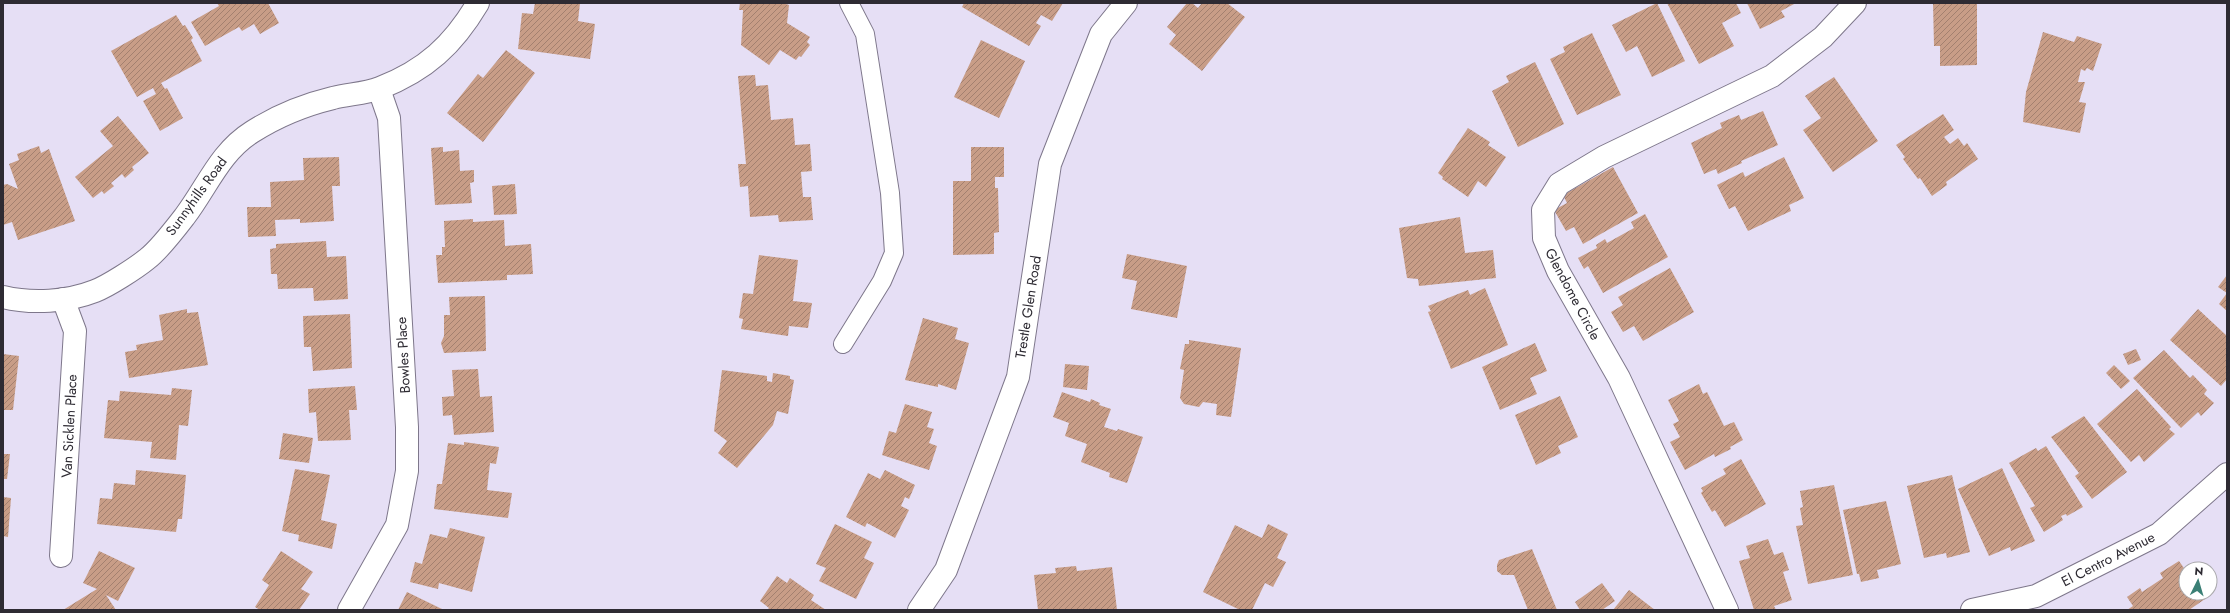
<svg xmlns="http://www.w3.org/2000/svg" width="2230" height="613" font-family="Jost,sans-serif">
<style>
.building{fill:url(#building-hatch)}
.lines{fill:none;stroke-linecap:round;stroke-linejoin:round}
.service-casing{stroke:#7e778b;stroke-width:20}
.minor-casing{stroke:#7e778b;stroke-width:24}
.service{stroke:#fff;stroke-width:18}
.minor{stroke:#fff;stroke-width:22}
.labels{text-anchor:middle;stroke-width:3;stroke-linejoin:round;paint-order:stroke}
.street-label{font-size:14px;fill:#2e2b33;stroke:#fff}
</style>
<defs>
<pattern id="building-hatch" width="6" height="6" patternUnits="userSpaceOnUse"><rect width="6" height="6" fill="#c89d87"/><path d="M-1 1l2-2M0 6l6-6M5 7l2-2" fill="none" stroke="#a3806f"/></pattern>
</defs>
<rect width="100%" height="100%" fill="#e6dff5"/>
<g class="building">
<polygon points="217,3 268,3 279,23 260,34 254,24 242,31 239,27 205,46 191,22 219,6"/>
<polygon points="535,3 580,3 578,21 595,24 590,59 518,49 522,13 533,14"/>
<polygon points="740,3 783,3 789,5 787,23 810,37 807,42 810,45 801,57 799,56 796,60 780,50 769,65 741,45 743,10 739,10"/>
<polygon points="964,3 1063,3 1052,21 1041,15 1036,23 1041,26 1029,46 962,7"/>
<polygon points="1187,3 1192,3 1198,8 1202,3 1227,3 1245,17 1202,71 1169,44 1176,35 1167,27"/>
<polygon points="1657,3 1685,61 1652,77 1637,46 1626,52 1612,25"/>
<polygon points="1667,3 1736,3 1741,13 1722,23 1734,46 1699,64"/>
<polygon points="1747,3 1796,3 1781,11 1785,17 1760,29"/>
<polygon points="1933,3 1977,3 1977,65 1940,66 1940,46 1934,46"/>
<polygon points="176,15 183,26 185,25 193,38 191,40 202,61 161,83 165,89 167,88 183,118 160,131 143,101 156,94 153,88 137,97 111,51"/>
<polygon points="2043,32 2074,42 2077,36 2102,44 2093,71 2087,68 2085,71 2081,69 2078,82 2085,82 2079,102 2086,103 2080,133 2023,122 2026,92"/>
<polygon points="1592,33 1621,95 1577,115 1550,59 1565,52 1563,47"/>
<polygon points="981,40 1025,61 999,118 954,97"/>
<polygon points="506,50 535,73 483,142 447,113 478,74 483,78"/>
<polygon points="1535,62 1564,124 1518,147 1492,91 1509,82 1506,76"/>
<polygon points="755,75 756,86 768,85 771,120 793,118 795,145 810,144 812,171 801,172 803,197 811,197 813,220 779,222 778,215 750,217 748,186 740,187 738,164 746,164 738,76"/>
<polygon points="1834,77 1878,141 1833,172 1803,130 1821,118 1805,96"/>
<polygon points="1763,111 1778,145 1741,161 1742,163 1718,174 1716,169 1704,174 1691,143 1722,128 1720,123 1739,115 1741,120"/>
<polygon points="1943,114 1954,130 1944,137 1950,144 1958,138 1964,146 1967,143 1978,159 1946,182 1947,185 1932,196 1920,178 1918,179 1903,159 1905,157 1896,145"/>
<polygon points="118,116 149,153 132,167 134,170 125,178 122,174 111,183 114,186 104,194 102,191 93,198 75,177 113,146 100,131"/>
<polygon points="1468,128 1490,142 1488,145 1506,157 1486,187 1478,181 1468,197 1442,179 1443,177 1438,173"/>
<polygon points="39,146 41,153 49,149 75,221 18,240 12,222 3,225 3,185 7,184 18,189 9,164 19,160 17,154"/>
<polygon points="443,147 443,152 459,150 460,171 474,170 474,182 470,183 472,203 435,205 431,148"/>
<polygon points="971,147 1004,147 1004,177 995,177 995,188 998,188 999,232 994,233 994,254 953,255 953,181 971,181"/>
<polygon points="339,157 340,186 332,186 334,221 300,223 300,219 275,220 276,236 248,237 247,207 271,207 270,182 304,180 303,158"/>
<polygon points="1784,157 1804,198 1789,205 1791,211 1748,231 1735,206 1729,209 1717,185 1743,172 1745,177"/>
<polygon points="1613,167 1638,213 1583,244 1574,227 1566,231 1554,210 1567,203 1563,195"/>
<polygon points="515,184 517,214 494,215 492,186"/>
<polygon points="1645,214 1668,257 1603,293 1588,266 1584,269 1578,258 1597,248 1596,245 1605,239 1607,243 1634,228 1631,222"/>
<polygon points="1460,217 1465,253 1493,250 1496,278 1419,286 1418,279 1407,278 1399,228"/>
<polygon points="473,219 473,222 504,220 505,246 531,244 533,274 507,275 507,280 438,283 436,255 442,255 442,247 445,247 444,221"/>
<polygon points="326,241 327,257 346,256 348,299 314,301 313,288 278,289 277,274 271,274 270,249 276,248 276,244"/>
<polygon points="1127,254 1187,266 1177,318 1131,309 1137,281 1122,278"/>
<polygon points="759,255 798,260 793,301 812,303 808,328 789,326 788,336 741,329 743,319 739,318 743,293 753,294"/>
<polygon points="1670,268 1694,312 1643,341 1634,326 1623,332 1611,312 1623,305 1618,297"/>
<polygon points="2227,275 2227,311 2219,304 2227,293 2218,287"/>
<polygon points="1485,288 1508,345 1451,369 1428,312 1431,311 1428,306 1468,290 1470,295"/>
<polygon points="485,296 486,351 444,353 441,343 444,336 444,315 450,315 449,297"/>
<polygon points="187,309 187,313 198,312 208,365 129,378 125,352 137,350 136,345 163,340 159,315"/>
<polygon points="2198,309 2227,336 2227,379 2221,386 2170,340"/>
<polygon points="350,314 352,368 313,371 311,347 304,347 303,316"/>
<polygon points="923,318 958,328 955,339 969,343 956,390 938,384 938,387 905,380"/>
<polygon points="1189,340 1241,348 1231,417 1216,415 1217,404 1203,402 1199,407 1184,404 1180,398 1184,370 1180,369 1185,344 1189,344"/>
<polygon points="1535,343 1547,371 1530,378 1537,394 1500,410 1482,367"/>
<polygon points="2136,349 2141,360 2128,365 2123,354"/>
<polygon points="2164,350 2190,378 2193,375 2207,390 2204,394 2214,403 2201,416 2198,412 2181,428 2133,378"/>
<polygon points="3,354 19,356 13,410 3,410"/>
<polygon points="1065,364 1089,366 1087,390 1063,387"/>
<polygon points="2114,365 2130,381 2121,389 2106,373"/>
<polygon points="478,369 480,397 492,396 494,432 454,435 452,415 443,416 442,397 454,396 452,370"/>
<polygon points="722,370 767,376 767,381 772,382 773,373 790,376 790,379 794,380 788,414 777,411 773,425 737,468 718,453 727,441 714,431"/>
<polygon points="1699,384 1703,394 1707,392 1724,426 1734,422 1743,440 1730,447 1731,449 1715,457 1714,454 1685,470 1670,442 1680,437 1673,424 1679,421 1668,400"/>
<polygon points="355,386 357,410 349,410 351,440 318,441 316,412 309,413 308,389"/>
<polygon points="172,388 192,390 188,426 179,425 176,460 150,458 152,442 104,438 108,400 119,401 120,391 171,395"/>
<polygon points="2137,389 2171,427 2169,429 2175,434 2144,462 2139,455 2131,462 2097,424"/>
<polygon points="1062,392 1090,402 1091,399 1100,403 1099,405 1111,409 1104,427 1117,431 1118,429 1143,437 1127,483 1109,477 1110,473 1081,462 1087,444 1065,436 1069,423 1053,417"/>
<polygon points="1560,396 1578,437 1558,446 1561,453 1536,465 1515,415"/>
<polygon points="905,404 932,412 927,427 934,429 929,443 937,446 929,470 882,455 889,431 896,433"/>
<polygon points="2084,416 2127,472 2092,499 2075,476 2079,473 2051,437"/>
<polygon points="283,433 313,438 309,463 279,459"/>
<polygon points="464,442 499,447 496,464 490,463 487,490 512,493 508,518 434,509 437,484 442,484 448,443 464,445"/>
<polygon points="2046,446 2083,507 2067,516 2066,514 2061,516 2063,520 2044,532 2030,508 2035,506 2009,463 2036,448 2038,451"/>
<polygon points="3,454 10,454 7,479 3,479"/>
<polygon points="1741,459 1766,504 1725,527 1715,510 1712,512 1701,493 1703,491 1701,488 1726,474 1723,469"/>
<polygon points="2002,468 2035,541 2011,551 2010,547 1989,556 1958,489"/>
<polygon points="295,469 330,475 321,520 337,524 332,549 298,541 299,535 282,531"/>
<polygon points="136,470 186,475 182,519 178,519 176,532 97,524 100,498 112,499 114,483 135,485"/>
<polygon points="885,470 915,485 909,499 905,497 901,506 909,510 895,538 867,523 865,527 846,517 868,473 880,479"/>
<polygon points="1952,475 1970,552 1947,558 1946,553 1924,558 1907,486"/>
<polygon points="1834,485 1853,575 1808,584 1796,526 1803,525 1800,508 1803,507 1800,491"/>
<polygon points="3,497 11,498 8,537 3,536"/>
<polygon points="1886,501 1901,564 1877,570 1879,578 1861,582 1859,574 1857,574 1843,510"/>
<polygon points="835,524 872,542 864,558 874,563 856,599 819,581 826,568 816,564"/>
<polygon points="1268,524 1288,534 1277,558 1286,562 1273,587 1265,583 1252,610 1240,610 1203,592 1235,525 1262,538"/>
<polygon points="450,528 485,537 472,592 439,583 438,589 410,582 415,562 422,564 430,534 447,538"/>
<polygon points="1768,539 1774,555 1783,552 1789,570 1783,572 1792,600 1774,606 1776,610 1754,610 1739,561 1750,558 1746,546"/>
<polygon points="1532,549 1557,610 1528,610 1514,575 1502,575 1497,571 1497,565 1499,560"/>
<polygon points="99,551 135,568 118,601 106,595 116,610 63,610 97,589 83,583"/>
<polygon points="281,551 313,572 301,589 310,594 299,610 260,610 255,607 269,585 262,580"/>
<polygon points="2179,561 2186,571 2186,593 2201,593 2205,599 2189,610 2127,610 2133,606 2127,597 2140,588 2142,592 2163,578 2160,573"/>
<polygon points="1076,566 1077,571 1112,567 1117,610 1038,610 1034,575 1056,573 1055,568"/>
<polygon points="777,576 787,583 790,578 814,595 811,600 826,610 767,610 769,608 760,601"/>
<polygon points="1602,583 1615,601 1602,610 1580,610 1575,602"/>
<polygon points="1629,590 1655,610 1613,610"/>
<polygon points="407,592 444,610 398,610"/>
</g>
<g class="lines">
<g class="service-casing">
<polyline id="service" points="843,344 882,281 894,253 890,193 865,34 849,3"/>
</g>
<g class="minor-casing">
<g id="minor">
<path d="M3,297C32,304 67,302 95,291C108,286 136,268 147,259C159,250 175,229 185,216C207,187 220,152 252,132C277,116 304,105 333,98C348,94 365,94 380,88C426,70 453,45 478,3"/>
<polyline points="61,556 75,331 63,299"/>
<polyline points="349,610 397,525 407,471 407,427 389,118 379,89"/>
<polyline points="919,610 946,570 1018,377 1050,164 1101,34 1126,3"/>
<polyline points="1727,610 1619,378 1558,271 1544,238 1543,210 1559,184 1604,157 1772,76 1823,37 1855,3"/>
<polyline points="1972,610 2036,596 2159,534 2227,474"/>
</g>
</g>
<use href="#service" class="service"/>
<use href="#minor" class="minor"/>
</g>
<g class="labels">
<g class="street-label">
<text transform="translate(196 196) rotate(-54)" y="5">Sunnyhills Road</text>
<text transform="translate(1573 294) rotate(62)" y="5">Glendome Circle</text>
<text transform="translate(1028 307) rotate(-81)" y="5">Trestle Glen Road</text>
<text transform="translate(403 355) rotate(-93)" y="5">Bowles Place</text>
<text transform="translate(69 426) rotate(-87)" y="5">Van Sicklen Place</text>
<text transform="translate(2108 559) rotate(-27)" y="5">El Centro Avenue</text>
</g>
</g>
<rect width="2230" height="613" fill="none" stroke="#2e2b33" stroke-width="8"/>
<g transform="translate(2198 581) rotate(5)"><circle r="19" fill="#ffffff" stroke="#abaaad"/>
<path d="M0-3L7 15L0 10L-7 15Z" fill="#3a7f75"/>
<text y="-6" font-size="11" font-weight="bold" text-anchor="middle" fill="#2e2b33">N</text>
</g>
</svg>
